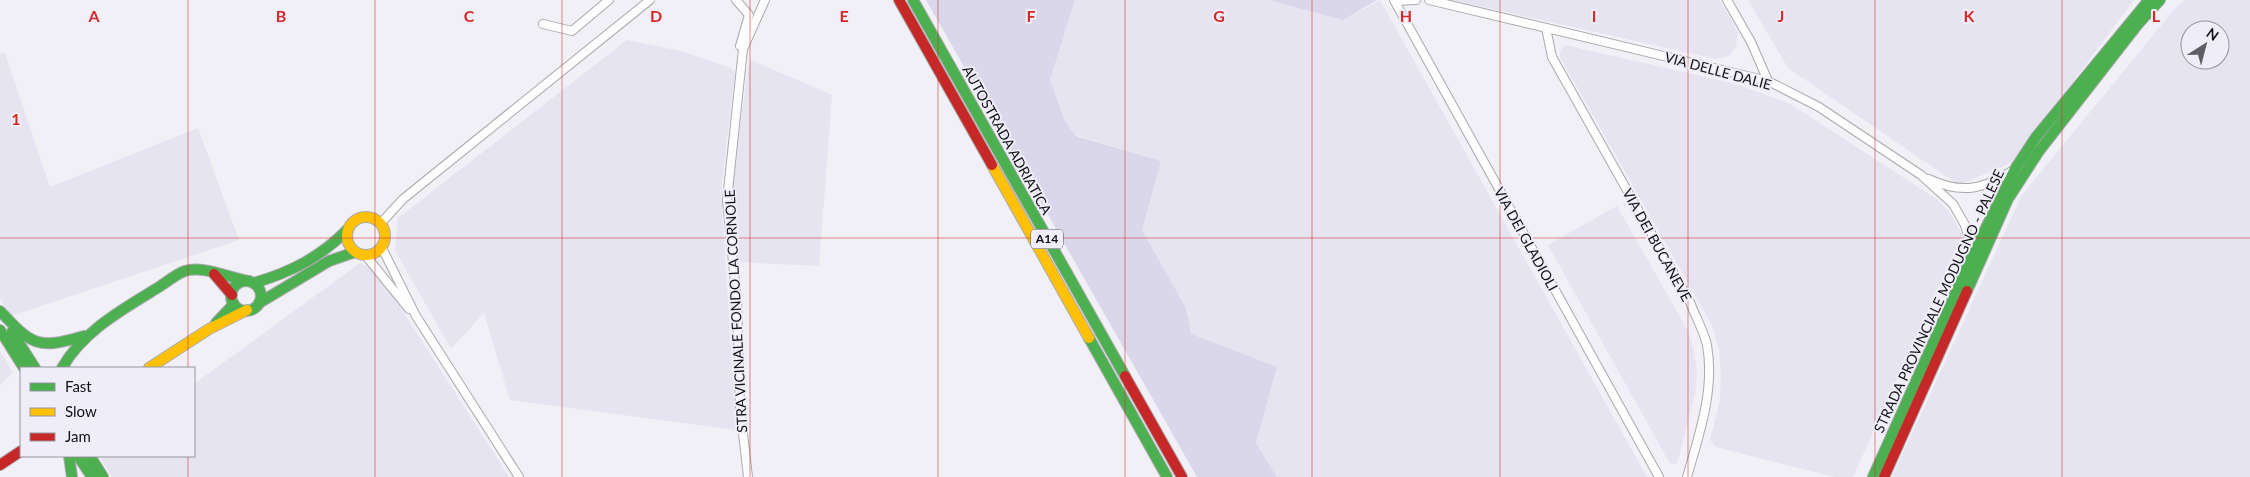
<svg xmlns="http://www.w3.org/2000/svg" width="2250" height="477" font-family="Lato,sans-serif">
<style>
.built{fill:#e5e4f0;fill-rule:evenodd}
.green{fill:#dad7ea}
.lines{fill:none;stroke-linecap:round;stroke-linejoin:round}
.street-casing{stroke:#aaa9ad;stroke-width:10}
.fast-casing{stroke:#aaa9ad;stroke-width:12}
.slow-casing{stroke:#aaa9ad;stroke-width:12}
.jam-casing{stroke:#aaa9ad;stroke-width:12}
.street{stroke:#fdfdfe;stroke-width:8}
.fast{stroke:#4caf50;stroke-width:10}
.slow{stroke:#ffc107;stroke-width:10}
.jam{stroke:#c62828;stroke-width:10}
.grid{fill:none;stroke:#d62828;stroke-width:1;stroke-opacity:0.55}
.labels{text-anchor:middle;stroke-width:4;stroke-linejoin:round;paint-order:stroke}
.shield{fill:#efeef8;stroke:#545358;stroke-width:1}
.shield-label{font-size:12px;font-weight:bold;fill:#111014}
.street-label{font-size:14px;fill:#111014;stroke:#efeef8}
.grid-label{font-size:16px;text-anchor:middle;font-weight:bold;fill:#d62828;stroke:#efeef8;stroke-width:4;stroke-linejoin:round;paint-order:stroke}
</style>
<rect width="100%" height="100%" fill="#f1f0f6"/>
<g class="built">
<polygon points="1075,0 1268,0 1343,20 1380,0 1647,477 1277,477 1256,443 1277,367 1191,335 1186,308 1142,230 1161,161 1076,135 1064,119 1050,80"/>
<polygon points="1452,0 1720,0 1738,32 1736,46 1729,56 1716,59"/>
<polygon points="1748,0 2134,0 2013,162 1959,185 1788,68"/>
<path d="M2185,0H2250V477H1892L2022,195L2177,6ZM2190,30H2220V60H2190Z"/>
<polygon points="627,40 681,51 731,68 735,72 721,192 736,430 510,400 484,313 451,349 395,250 398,218"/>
<polygon points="1565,45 1732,83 1789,103 1938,200 1952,216 1962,235 1853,477 1835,477 1716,447 1710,440 1720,400 1721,375 1719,351 1713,327 1560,57 1560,52"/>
<polygon points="0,53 5,53 50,187 198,128 239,240 11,316 0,298"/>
<polygon points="751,60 832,95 819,266 738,262 735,236 739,232 736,213 732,211 731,200 748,67"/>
<polygon points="1617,206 1688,331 1694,351 1697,372 1695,394 1678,461 1675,464 1671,464 1668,460 1548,245"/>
<polygon points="360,263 371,268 395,299 509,477 112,477 99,456 194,456 194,384"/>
<polygon points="0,351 13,372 0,385"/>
</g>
<g class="green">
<polygon points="926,0 1075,0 1050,80 1064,119 1076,136 1161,161 1142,230 1186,308 1191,334 1277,367 1256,443 1277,477 1197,477"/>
<polygon points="1268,0 1377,0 1343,20"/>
</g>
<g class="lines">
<g class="street-casing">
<g id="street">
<polyline points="736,0 749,15 740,46"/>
<polyline points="1394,0 1659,477"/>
<polyline points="1429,0 1768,81 1819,107 1921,175 1953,204 1965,225 1973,254"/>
<polyline points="1727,0 1751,42 1768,81"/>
<polyline points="1395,1 1416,0"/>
<polyline points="543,24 572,31 609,0"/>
<path d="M1546,28L1552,57L1690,302C1695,316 1704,331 1707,345C1715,390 1699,435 1687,477"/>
<path d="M1929,179C1963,195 1984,189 2015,169"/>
<polyline points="381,223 403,199 650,0"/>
<polyline points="382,248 416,316 519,477"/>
<polyline points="366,256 409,309"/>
<polyline points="748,477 740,407 737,303 727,200 743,49 765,0"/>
</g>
</g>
<g class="fast-casing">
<g id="fast">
<polyline points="913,0 1125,376"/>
<circle cx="246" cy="296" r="15"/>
<path d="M254,283C291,272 321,257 348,229"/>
<polyline points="1967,291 2008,199 2039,151 2138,24 2160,0"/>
<polyline points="259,303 329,261 355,252"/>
<path d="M0,311C32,345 37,350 84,336"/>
<polyline points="216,323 234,304"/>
<polyline points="0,330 24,368"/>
<polyline points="12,332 35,368"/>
<polyline points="1089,338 1167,477"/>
<path d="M62,368C83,331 123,309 159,287C167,282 176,274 185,271C202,265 230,278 249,281"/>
<polyline points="69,456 72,477"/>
<polyline points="78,456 92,477"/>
<polyline points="90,456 103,477"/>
<polyline points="1873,477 1973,254 2015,169 2036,137 2149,0"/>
</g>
</g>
<g class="slow-casing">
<g id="slow">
<polyline points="992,165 1089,338"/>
<circle cx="366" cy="236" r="19"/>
<polyline points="149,368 209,329 247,310"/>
</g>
</g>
<g class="jam-casing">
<g id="jam">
<polyline points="899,0 992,165"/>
<polyline points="214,274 232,295"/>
<polyline points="1125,376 1182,477"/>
<polyline points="0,465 21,451"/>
<polyline points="1884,477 1967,291"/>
</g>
</g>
<use href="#street" class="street"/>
<use href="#fast" class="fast"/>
<use href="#slow" class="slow"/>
<use href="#jam" class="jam"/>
</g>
<path class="grid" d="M188,0V368M375,0V477M562,0V477M750,0V477M938,0V477M1125,0V477M1312,0V477M1500,0V477M1688,0V477M1875,0V477M2062,0V477M0,238H2250M188,456V477"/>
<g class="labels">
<rect class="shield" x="1031" y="229.5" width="32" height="19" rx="4"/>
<g class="shield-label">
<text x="1047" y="243">A14</text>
</g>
<g class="street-label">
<text transform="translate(1718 71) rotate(15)" y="5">VIA DELLE DALIE</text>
<text transform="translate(1007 140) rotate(61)" y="5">AUTOSTRADA ADRIATICA</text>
<text transform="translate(1526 239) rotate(61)" y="5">VIA DEI GLADIOLI</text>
<text transform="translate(1657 245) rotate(61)" y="5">VIA DEI BUCANEVE</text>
<text transform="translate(1939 301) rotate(-65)" y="5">STRADA PROVINCIALE MODUGNO - PALESE</text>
<text transform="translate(736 311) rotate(-93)" y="5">STRA VICINALE FONDO LA CORNOLE</text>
</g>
</g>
<g class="grid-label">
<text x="94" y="22">A</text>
<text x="281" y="22">B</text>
<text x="469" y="22">C</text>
<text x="656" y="22">D</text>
<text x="844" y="22">E</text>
<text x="1031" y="22">F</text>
<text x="1219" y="22">G</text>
<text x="1406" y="22">H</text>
<text x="1594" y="22">I</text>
<text x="1781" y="22">J</text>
<text x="1969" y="22">K</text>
<text x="2156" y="22">L</text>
<text x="16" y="125">1</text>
</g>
<rect x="20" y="367" width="175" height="90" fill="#efeef8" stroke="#96959d"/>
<rect x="30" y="383" width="25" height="8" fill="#4caf50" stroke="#96959d"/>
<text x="65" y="392" font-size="15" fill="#111014">Fast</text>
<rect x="30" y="408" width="25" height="8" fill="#ffc107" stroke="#96959d"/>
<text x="65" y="417" font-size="15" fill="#111014">Slow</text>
<rect x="30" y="433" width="25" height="8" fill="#c62828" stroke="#96959d"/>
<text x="65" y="442" font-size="15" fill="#111014">Jam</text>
<g transform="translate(2205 45) rotate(36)"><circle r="24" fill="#efeef8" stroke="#96959d"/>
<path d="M0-4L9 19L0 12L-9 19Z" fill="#5f5e63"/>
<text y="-8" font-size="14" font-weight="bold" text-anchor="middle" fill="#111014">N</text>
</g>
</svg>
